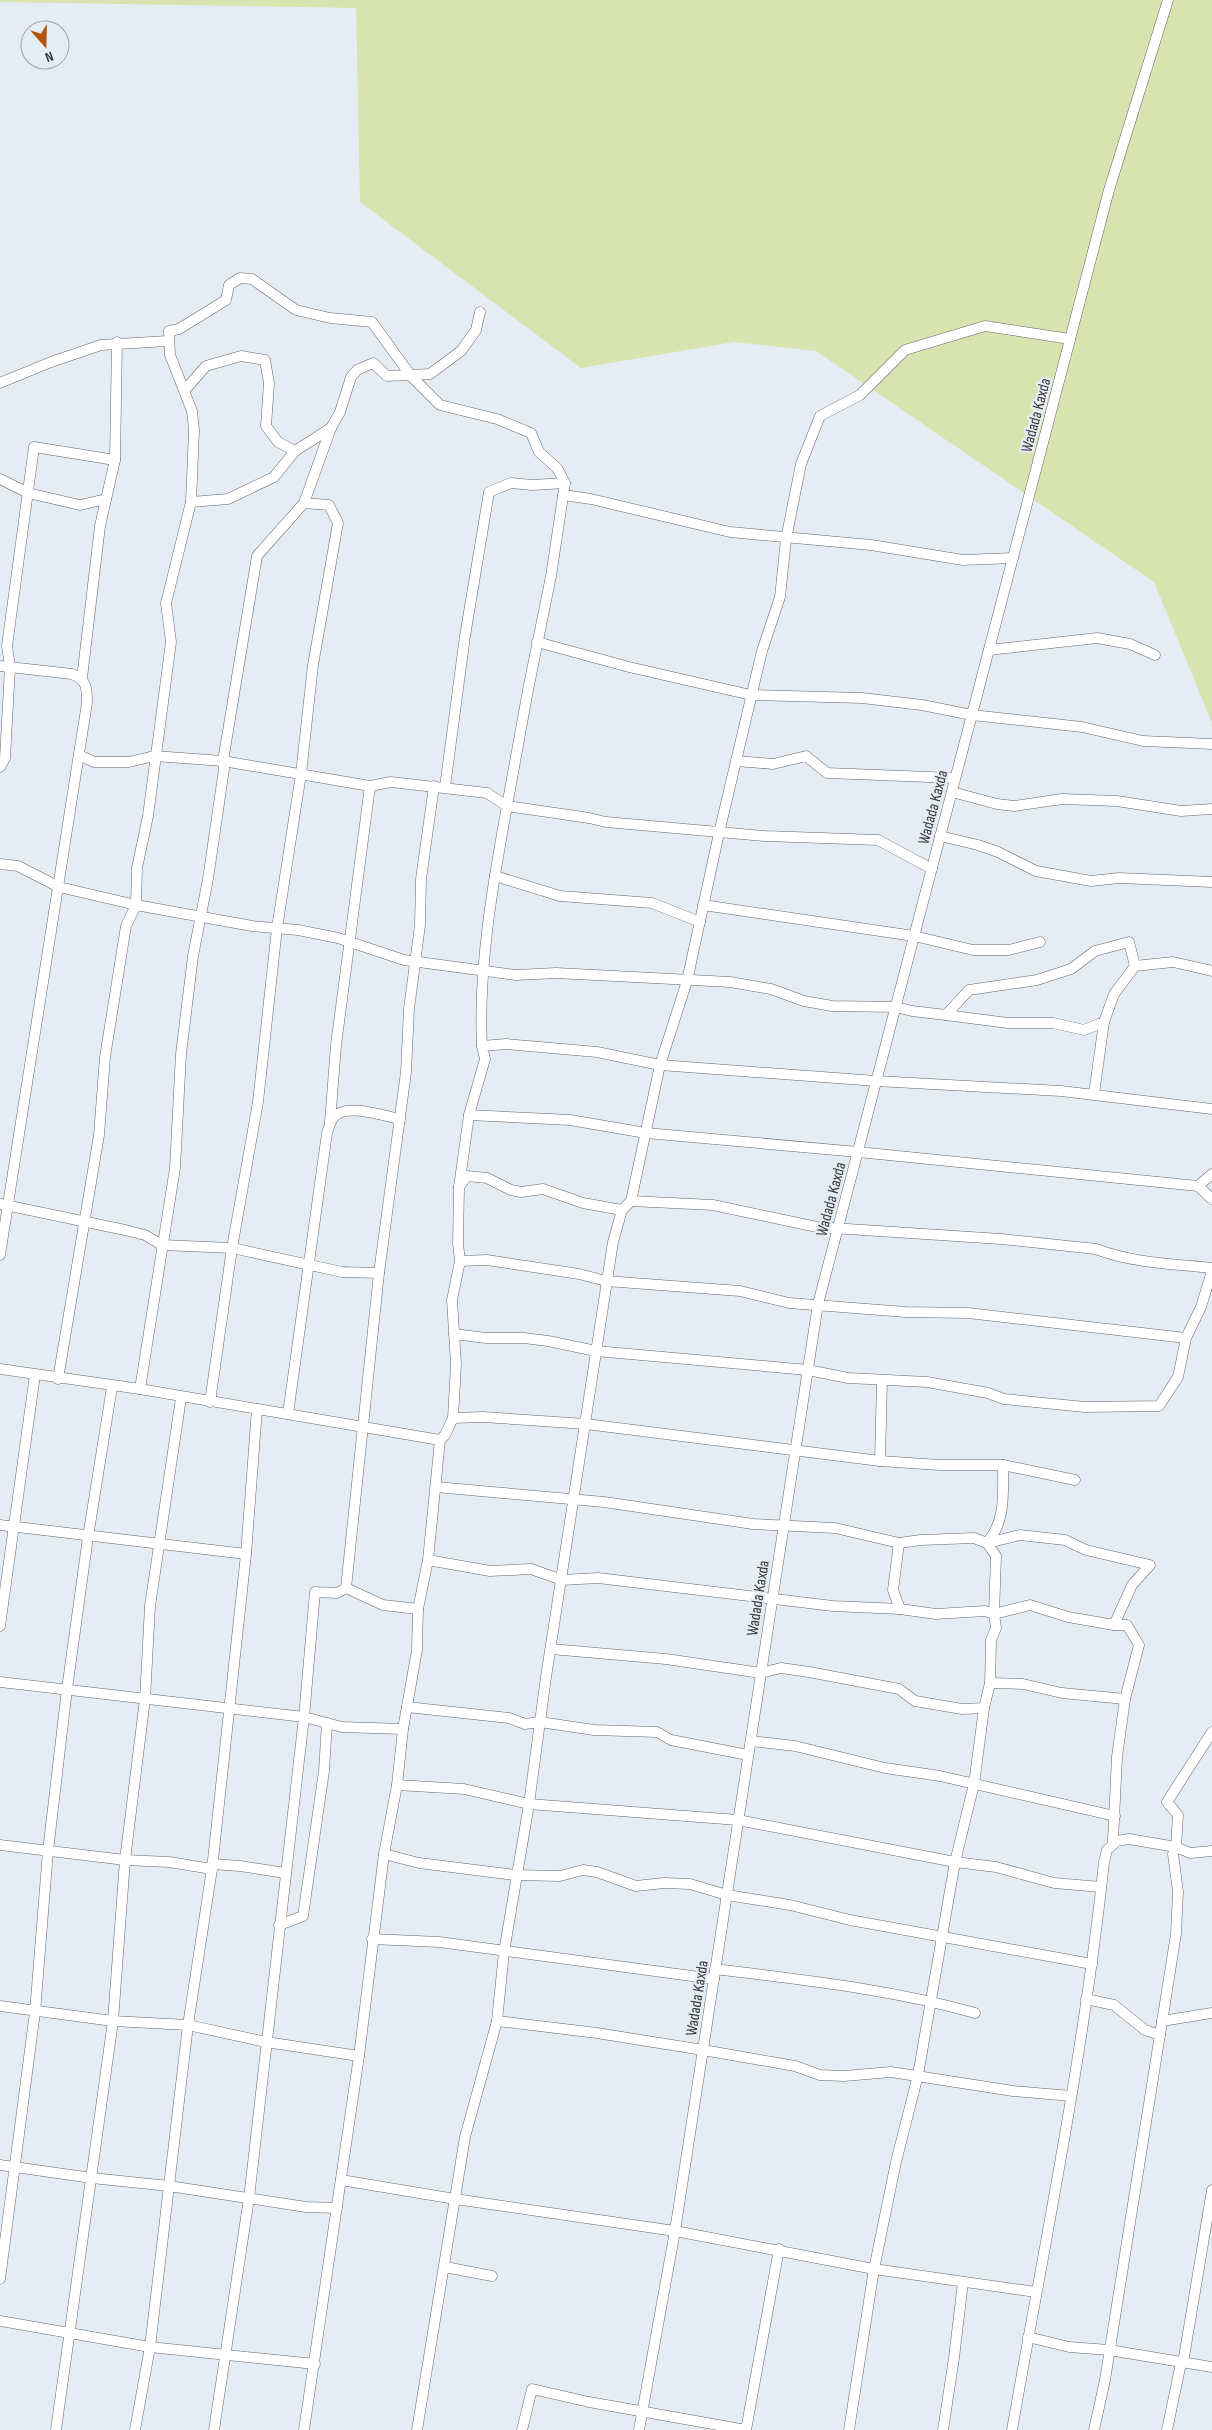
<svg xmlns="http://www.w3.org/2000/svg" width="1212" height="2430" font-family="'Sofia Sans Condensed',sans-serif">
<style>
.green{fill:#d9e3b0}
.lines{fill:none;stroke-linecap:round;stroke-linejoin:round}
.minor-casing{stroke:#62676d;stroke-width:11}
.minor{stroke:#fff;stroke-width:10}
.labels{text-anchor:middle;stroke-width:4.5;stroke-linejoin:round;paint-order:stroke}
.street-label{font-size:16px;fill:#343639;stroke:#e6ecf4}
</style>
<rect width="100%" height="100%" fill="#e6ecf4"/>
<polygon class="green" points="0,0 1212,0 1212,723 1154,582 816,351 734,342 581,368 360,202 356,8 0,2"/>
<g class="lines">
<g class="minor-casing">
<g id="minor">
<polyline points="0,383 51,362 101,345 168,341"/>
<polyline points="184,391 206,366 241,356 265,360 269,383 266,426 278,442 295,451"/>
<polyline points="0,479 28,493 80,505 106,499"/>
<polyline points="563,495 591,499 730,532 871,545 963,560 1013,558"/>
<polyline points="191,502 228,499 274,477 295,451 331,428 340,412 351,377 357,370 373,363 387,376 430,374 461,351 476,330 480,312"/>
<polyline points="537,642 629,667 751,695 862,698 922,705 972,715 1082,727 1143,741 1212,744"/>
<polyline points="989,650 1097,638 1130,644 1155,655"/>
<path d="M0,666L72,674C87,680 87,688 87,703L0,1255"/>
<polyline points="82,678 100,526 115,460 117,342"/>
<polyline points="79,755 94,762 129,762 154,756 223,761 224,769 208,879 193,956 181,1054 175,1168 140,1389"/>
<polyline points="736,761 773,764 806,756 827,773 955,778"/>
<polyline points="0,767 5,758 10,667 7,646 34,447 115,460"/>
<polyline points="445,787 465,636 489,492 511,483 532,485 565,483"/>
<polyline points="952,792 997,804 1014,806 1062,799 1117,801 1181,811 1212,809"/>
<polyline points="940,836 978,845 998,852 1036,871 1091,881 1119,878 1212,882"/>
<polyline points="0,864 18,866 59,887 136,905 252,926 298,930 338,938 404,960 516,975 556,973 730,982 771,989 804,1001 832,1006 896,1007 912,1011 946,1015 969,990 1037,980 1071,969 1095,951 1129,942 1135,966"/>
<polyline points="495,876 560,896 652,903 700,922"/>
<polyline points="703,905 914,936 973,950 1009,950 1040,942"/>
<polyline points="946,1015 1008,1023 1053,1023 1084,1030 1104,1022 1114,994 1135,966 1173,962 1212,971"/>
<path d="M482,1046C478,968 493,883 507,806L589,818L606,822L765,836L878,840L932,869"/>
<polyline points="1094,1094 1104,1022"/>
<polyline points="469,1115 570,1120 646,1133 858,1152 1198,1186 1212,1174"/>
<polyline points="330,1122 336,1045 370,786"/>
<polyline points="1198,1186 1212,1199"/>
<polyline points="459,1187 469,1115 485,1059 482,1046 506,1044 597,1052 660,1065 876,1081 1061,1091 1212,1109"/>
<path d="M631,1201L713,1205L817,1227L1001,1239L1096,1249C1132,1263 1174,1264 1212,1268"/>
<polyline points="0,1204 125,1230 145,1235 162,1245 232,1248 342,1272 379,1273"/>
<polyline points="460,1261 487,1260 579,1274 606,1281 740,1291 789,1303 906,1312 968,1313 1186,1338 1201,1307 1212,1271"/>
<polyline points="454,1334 486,1338 524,1338 548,1341 596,1351 808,1370 848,1378 927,1382 988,1393 1004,1399 1085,1407 1159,1406 1178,1377 1186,1338"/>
<polyline points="0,1369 140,1389 440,1440 445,1435 453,1418 483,1417 586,1424 880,1461 940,1465 1003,1465 1075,1480"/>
<polyline points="58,1379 99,1135 105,1057 126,926 136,905 137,868 148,816 171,642 166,603 191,502 194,430 192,411 170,355 169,331 179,329 226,300 229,285 240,278 252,279 296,310 330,318 372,322 411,376 440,405 497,419 531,433 539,452 557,468 565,483 551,576 528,690 507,806 487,793 391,782 370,786 223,761 257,556 304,503 331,428"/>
<polyline points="210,1402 232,1248 258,1102 277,928 301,774 313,665 338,523 329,505 304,503"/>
<path d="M288,1414L327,1133C329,1127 331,1118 336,1115C350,1104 384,1116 400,1119"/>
<polyline points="453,1418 456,1364 452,1300 460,1261 458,1244 459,1187 467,1176 487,1178 511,1190 521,1192 543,1189 583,1203 622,1210"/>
<polyline points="880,1461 882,1380"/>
<polyline points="436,1487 604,1502 753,1524 835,1528 899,1543 921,1540 974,1538 987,1543 996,1556 994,1614 996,1628 991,1640 990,1683 984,1708 974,1784 955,1862 918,2075 896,2162 874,2269 849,2430"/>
<polyline points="0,1525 246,1554"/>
<polyline points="899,1543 893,1590 900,1609"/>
<path d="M428,1560L490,1571L531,1569L562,1580L598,1578L833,1606L900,1609L936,1614L985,1611L994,1614L1030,1605L1068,1617L1114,1625L1132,1585L1150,1565L1086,1550L1065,1540L1020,1535L987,1543C1006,1521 1003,1493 1003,1465"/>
<polyline points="346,1588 379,1273 406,1072 409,1009 420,925 421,879 434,786"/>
<polyline points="1114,1625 1127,1625 1139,1645 1125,1699 1117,1757 1113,1840 1117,1841"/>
<polyline points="0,1626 35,1375"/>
<polyline points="551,1649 666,1659 761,1673 781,1668 809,1672 899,1689 915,1701 962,1709 984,1708"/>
<polyline points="0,1682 304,1717 342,1727 403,1729"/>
<polyline points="990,1683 1023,1684 1062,1693 1125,1699"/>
<polyline points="407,1707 509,1718 525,1724 540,1722 594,1730 657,1732 671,1740 748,1755"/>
<polyline points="751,1741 795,1746 885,1768 940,1776 1115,1816"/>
<polyline points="397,1785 464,1789 529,1804 738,1820 955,1862 996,1867 1054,1883 1101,1887"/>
<polyline points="0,1845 125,1860 169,1862 212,1869"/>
<polyline points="384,1854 419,1863 515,1875 560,1876 583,1870 597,1872 636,1886 664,1883 690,1884 727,1895 790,1905 850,1920 1092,1964"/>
<polyline points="212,1864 240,1866 285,1873"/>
<polyline points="279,1925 303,1916 324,1771 327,1723"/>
<polyline points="372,1939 439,1942 714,1979"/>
<path d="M715,1969C803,1980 890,1989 975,2013"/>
<polyline points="1086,1999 1114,2005 1145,2030 1160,2035"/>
<polyline points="0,2006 113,2021 188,2025 266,2042 359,2056"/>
<polyline points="497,2021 597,2033 703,2050 795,2066 820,2075 844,2076 891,2072 1013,2091 1071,2096"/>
<polyline points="1162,2021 1212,2013"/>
<polyline points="0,2165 92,2178 169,2186 306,2207 337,2208"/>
<polyline points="341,2180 455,2199 675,2231 874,2269 1036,2292"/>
<polyline points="445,2267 492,2276"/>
<polyline points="0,2279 35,2012 48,1851 67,1689 88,1537 112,1387"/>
<polyline points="0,2321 150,2347 315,2364"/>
<polyline points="1028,2337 1069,2347 1109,2350 1212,2367"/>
<polyline points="1183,2363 1212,2190"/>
<polyline points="56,2430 113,2021 125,1860 145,1699 150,1606 181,1398"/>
<polyline points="135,2430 150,2347 188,2025 212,1869 246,1554 257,1409"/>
<polyline points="214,2430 249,2198 304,1717 315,1592 337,1593 346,1588 383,1605 418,1609"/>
<polyline points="304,2430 359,2056 384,1854 397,1785 403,1729 417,1650 418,1609 428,1560 440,1440"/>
<polyline points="417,2430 465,2137 497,2021 504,1952 529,1804 546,1677 613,1242 622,1210 631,1201 660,1065 687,981 719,833 762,651 780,597 786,539 801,464 820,416 860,395 905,350 985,326 1070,339"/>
<polyline points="522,2430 532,2389 589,2402 746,2430"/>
<polyline points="639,2430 675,2231 818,1304 1109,190 1168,0"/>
<polyline points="746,2430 779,2249"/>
<polyline points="943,2430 954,2358 963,2282"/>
<path d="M1012,2430C1045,2241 1084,2053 1104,1862L1107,1850L1117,1841L1129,1839L1176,1847L1190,1853L1212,1851"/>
<polyline points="1094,2430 1105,2380 1176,1934 1178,1892 1173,1854 1176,1847 1178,1815 1167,1802 1212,1732"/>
<polyline points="1167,2430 1181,2363"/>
</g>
</g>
<use href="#minor" class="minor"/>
</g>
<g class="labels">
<g class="street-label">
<text transform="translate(1035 415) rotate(-75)" y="6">Wadada Kaxda</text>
<text transform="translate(932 807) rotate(-75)" y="6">Wadada Kaxda</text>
<text transform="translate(830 1199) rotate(-75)" y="6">Wadada Kaxda</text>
<text transform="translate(757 1598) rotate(-81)" y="6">Wadada Kaxda</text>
<text transform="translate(696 1998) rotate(-81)" y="6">Wadada Kaxda</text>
</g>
</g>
<g transform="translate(45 45) rotate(160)"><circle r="24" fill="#e6ecf4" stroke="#9fa3a9"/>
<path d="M0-4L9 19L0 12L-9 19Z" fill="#b3530d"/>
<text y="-8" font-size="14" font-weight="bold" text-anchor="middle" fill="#343639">N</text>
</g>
</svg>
